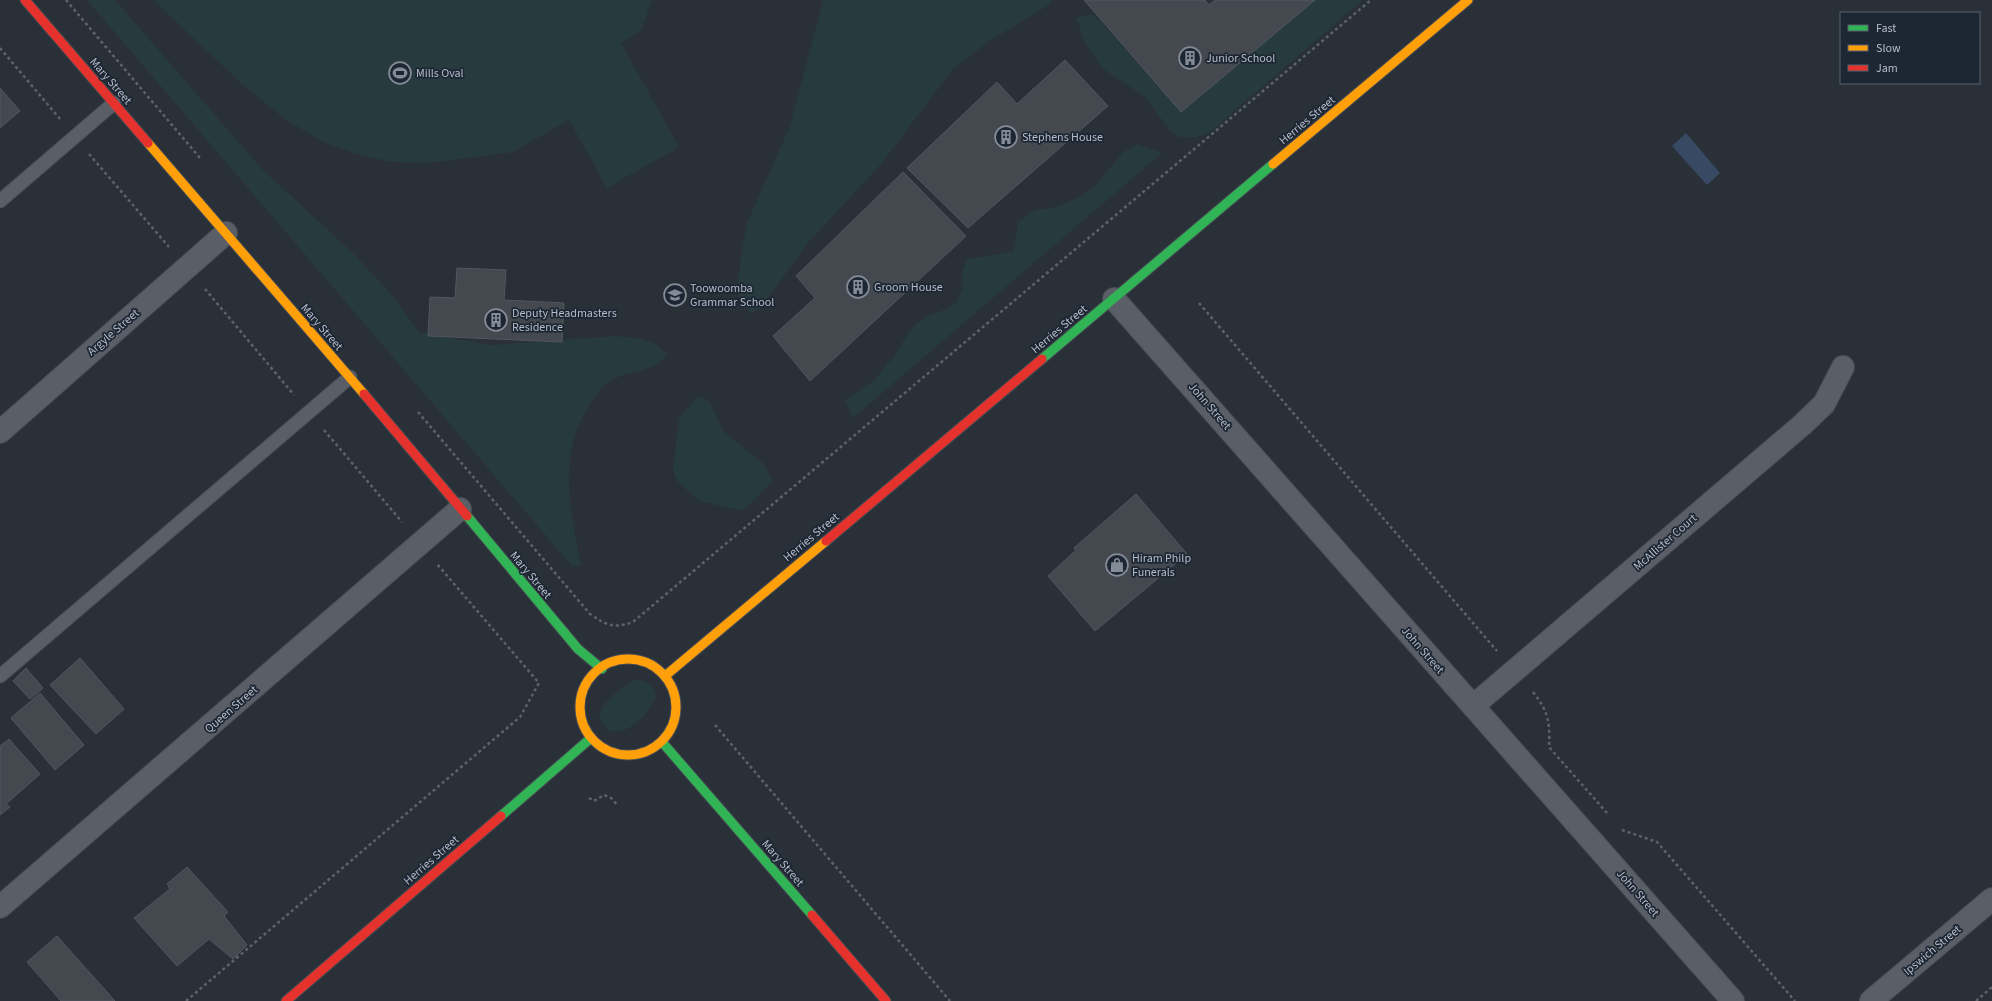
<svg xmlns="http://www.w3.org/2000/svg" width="1992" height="1001" font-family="'Source Sans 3',sans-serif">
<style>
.green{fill:#273a3e}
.water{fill:#384963}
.building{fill:#444950;stroke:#52575f}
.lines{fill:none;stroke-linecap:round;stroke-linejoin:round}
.lane-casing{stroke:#484c53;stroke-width:15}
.street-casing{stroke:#484c53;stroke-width:24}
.fast-casing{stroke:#484c53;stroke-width:11}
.slow-casing{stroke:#484c53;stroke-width:11}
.jam-casing{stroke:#484c53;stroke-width:11}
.path{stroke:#5d636a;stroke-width:2.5;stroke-dasharray:3 3;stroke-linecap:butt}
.lane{stroke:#5a5e66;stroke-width:13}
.street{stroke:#5a5e66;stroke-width:22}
.fast{stroke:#30b455;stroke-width:9}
.slow{stroke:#ff9f0a;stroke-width:9}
.jam{stroke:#e5322d;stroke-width:9}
.labels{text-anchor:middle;stroke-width:3.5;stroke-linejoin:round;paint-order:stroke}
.poi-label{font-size:12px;fill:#b4bcc9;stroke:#1d2633;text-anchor:start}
.street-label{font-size:12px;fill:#b4bcc9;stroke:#1d2633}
</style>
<rect width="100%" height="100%" fill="#2a3038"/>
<g class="green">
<path d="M87,0H115L263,170L354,254L391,294L419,332L491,345L617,336L642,339L657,345L667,354C664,357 662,361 659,363C645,373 621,371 605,385C598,391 592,400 587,409C557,459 571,512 581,566H572Z"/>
<polygon points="153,0 652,0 641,31 621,43 679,147 607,188 569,120 513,152 428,163 392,162 356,154 321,141 285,119 242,84"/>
<polygon points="823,0 1052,0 1047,6 988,42 952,70 882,163 807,244 760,309 751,313 741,301 737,288 743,243 747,223 790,126"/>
<polygon points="1315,0 1363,0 1209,133 1197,137 1179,137 1169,129 1145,97 1102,68 1085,43 1076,18 1094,14 1181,112"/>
<polygon points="1137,144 1162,153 853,418 845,400 873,381 893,358 910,330 926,316 944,310 956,303 963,287 962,272 967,259 1014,251 1018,222 1035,210 1056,207 1076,199 1094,187 1123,152"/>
<polygon points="698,396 710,402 724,432 763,463 773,481 743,511 699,501 677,481 673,469 679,418"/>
<path d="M634,680C646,680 655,684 656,697C651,710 635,728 621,731C617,732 612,731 608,731L599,718C603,699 619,690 634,680Z"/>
</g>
<polygon class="water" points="1686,133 1720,173 1707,185 1672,146"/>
<g class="building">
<polygon points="1084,0 1205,0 1209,5 1215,0 1315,0 1181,112"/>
<polygon points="1065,60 1108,106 968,228 907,168 997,82 1017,104"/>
<polygon points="0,88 20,111 0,128"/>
<polygon points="903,172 966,236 810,381 773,336 815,298 796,276"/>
<polygon points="457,268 506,270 504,300 564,303 562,342 428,336 430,297 455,298"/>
<polygon points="1136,494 1187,554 1095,631 1048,576 1076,550 1074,548"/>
<polygon points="80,658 124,709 96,734 50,685"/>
<polygon points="26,668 43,688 30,699 13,681"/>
<polygon points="40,693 84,745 55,770 11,718"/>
<polygon points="9,739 40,774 6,804 10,807 0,815 0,746"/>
<polygon points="187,867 228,912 224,916 247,945 233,959 209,939 177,966 134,918 170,889 167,884"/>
<polygon points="57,936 115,1001 61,1001 27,962"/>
</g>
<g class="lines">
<g class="lane-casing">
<g id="lane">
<polyline points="0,201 114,103"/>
<polyline points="0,676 350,377"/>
</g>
</g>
<g class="street-casing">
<g id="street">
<polyline points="1114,299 1733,1001"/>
<polyline points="0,432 226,233"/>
<polyline points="1473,706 1802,425 1824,404 1843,367"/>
<polyline points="0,907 460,509"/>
<polyline points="1871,1001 1992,899"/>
</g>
</g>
<g class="fast-casing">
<g id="fast">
<polyline points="1042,359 1273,164"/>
<polyline points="467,516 578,649 602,669"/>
<polyline points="662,742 812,915"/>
<polyline points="501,816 591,738"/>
</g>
</g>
<g class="slow-casing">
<g id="slow">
<polyline points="148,143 364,394"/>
<polyline points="1273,164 1468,0"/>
<circle cx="628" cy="707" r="48"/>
<polyline points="665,676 826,541"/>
</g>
</g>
<g class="jam-casing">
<g id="jam">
<polyline points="25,0 148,143"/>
<polyline points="364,394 467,516"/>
<polyline points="826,541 1042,359"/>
<polyline points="812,915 886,1001"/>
<polyline points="286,1001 501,816"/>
</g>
</g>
<g class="path">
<polyline points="66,0 200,158"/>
<polyline points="0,48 60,119"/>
<polyline points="89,154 169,247"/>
<polyline points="205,289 294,395"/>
<polyline points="1199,303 1497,651"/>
<path d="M418,412L590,614C606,625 613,629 633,622L1371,0"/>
<polyline points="324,430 402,522"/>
<path d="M1533,692C1549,712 1550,723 1549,747L1607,813"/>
<polyline points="715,725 950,1001"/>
<polyline points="589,798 594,801 604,795 611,798 618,806"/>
<polyline points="1622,830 1657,842 1795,1001"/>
<polyline points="186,1001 520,717 539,683 437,564"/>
<polyline points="1976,1001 1992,987"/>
</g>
<use href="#lane" class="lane"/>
<use href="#street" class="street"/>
<use href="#fast" class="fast"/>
<use href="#slow" class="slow"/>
<use href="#jam" class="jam"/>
</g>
<defs>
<g id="building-ring" transform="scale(1.15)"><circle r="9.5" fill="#1d2633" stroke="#848b96" stroke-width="1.5"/><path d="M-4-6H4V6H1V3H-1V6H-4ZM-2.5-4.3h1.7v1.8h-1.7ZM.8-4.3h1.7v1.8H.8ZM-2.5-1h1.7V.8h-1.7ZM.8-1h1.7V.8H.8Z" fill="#848b96"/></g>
<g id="stadium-ring" transform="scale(1.15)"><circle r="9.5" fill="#1d2633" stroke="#848b96" stroke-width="1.5"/><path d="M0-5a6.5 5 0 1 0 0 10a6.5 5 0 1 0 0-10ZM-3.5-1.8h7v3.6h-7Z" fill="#848b96"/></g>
<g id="school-ring" transform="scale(1.15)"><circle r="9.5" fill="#1d2633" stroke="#848b96" stroke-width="1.5"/><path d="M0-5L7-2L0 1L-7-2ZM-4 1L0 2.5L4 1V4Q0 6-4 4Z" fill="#848b96"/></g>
<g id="shop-ring" transform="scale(1.15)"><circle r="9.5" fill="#1d2633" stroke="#848b96" stroke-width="1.5"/><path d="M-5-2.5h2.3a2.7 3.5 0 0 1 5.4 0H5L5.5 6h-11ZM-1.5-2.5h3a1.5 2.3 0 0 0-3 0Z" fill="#848b96"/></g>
</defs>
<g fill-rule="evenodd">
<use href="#building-ring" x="1190" y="58"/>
<use href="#stadium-ring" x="400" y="73"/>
<use href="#building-ring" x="1006" y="137"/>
<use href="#building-ring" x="858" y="287"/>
<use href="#school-ring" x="675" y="295"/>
<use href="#building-ring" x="496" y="320"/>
<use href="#shop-ring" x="1117" y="565"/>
</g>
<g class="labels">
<g class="poi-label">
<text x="1206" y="62">Junior School</text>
<text x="416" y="77">Mills Oval</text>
<text x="1022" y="141">Stephens House</text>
<text x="874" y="291">Groom House</text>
<text x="690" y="292">Toowoomba<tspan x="690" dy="14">Grammar School</tspan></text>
<text x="512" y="317">Deputy Headmasters<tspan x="512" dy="14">Residence</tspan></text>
<text x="1132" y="562">Hiram Philp<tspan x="1132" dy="14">Funerals</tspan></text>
</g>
<g class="street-label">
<text transform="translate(111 81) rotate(49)" y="4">Mary Street</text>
<text transform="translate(1307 120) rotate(-40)" y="4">Herries Street</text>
<text transform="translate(322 327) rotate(49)" y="4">Mary Street</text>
<text transform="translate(1059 329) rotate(-40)" y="4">Herries Street</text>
<text transform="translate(113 332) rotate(-41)" y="4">Argyle Street</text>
<text transform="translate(1210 406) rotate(49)" y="4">John Street</text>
<text transform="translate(811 537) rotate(-40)" y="4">Herries Street</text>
<text transform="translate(1665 542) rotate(-41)" y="4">McAllister Court</text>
<text transform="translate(531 575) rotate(50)" y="4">Mary Street</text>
<text transform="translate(1423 650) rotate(49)" y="4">John Street</text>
<text transform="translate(231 709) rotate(-41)" y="4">Queen Street</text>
<text transform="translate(431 860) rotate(-41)" y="4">Herries Street</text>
<text transform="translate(783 863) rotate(49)" y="4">Mary Street</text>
<text transform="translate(1638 893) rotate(49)" y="4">John Street</text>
<text transform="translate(1932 950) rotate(-40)" y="4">Ipswich Street</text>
</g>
</g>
<rect x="1840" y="12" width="140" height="72" fill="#1d2633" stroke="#59626f"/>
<rect x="1848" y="25" width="20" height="6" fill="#30b455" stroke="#59626f"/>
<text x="1876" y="32" font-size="12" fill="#b4bcc9">Fast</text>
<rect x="1848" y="45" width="20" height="6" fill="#ff9f0a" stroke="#59626f"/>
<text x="1876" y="52" font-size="12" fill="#b4bcc9">Slow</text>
<rect x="1848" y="65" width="20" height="6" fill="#e5322d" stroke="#59626f"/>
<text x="1876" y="72" font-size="12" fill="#b4bcc9">Jam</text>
</svg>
